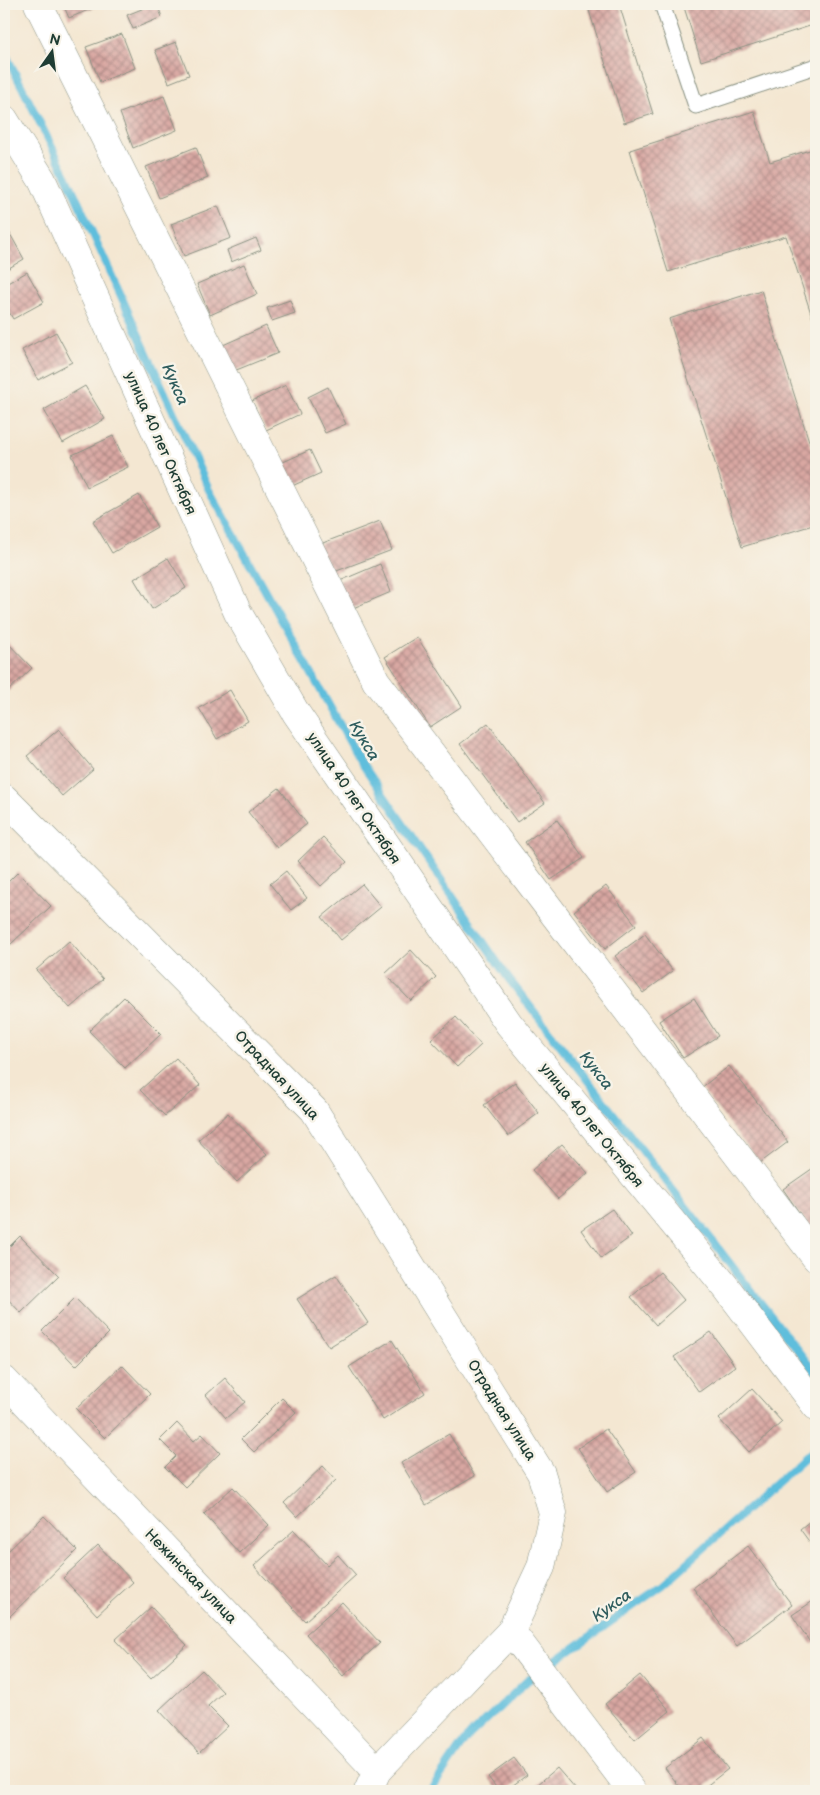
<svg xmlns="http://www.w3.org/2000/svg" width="820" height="1795" font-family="'Balsamiq Sans',sans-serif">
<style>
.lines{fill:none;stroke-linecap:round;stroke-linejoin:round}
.stream{stroke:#5ebedc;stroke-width:8}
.building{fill:url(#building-cross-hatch)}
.service-casing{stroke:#8a9283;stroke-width:17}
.minor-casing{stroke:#8a9283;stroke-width:29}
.service{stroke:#fff;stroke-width:15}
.minor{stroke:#fff;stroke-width:28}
.labels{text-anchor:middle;stroke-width:5;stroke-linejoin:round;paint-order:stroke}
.street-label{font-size:15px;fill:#1f3d34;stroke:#f7f3e8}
.water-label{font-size:16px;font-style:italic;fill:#2f5d5e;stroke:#f7f3e8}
</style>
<defs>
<pattern id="building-cross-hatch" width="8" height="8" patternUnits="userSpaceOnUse" patternTransform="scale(1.25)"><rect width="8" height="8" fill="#d9a7a2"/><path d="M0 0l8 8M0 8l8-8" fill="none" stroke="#af8985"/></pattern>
</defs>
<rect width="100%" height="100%" fill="#f7f3e8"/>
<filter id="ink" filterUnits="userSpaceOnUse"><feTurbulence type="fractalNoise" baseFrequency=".02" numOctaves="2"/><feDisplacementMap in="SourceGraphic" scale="10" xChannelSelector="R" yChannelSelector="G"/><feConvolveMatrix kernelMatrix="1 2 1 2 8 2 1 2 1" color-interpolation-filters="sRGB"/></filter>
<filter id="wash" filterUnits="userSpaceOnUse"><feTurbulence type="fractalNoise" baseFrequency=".0096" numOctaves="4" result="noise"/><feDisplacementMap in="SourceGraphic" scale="20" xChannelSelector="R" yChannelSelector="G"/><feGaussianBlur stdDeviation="1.12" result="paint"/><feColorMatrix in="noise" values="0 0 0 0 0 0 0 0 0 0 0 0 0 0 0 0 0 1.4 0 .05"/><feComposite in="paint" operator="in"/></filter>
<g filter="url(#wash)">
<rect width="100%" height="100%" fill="#f4e7d2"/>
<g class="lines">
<g class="stream">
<polyline points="4,51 67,177 209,490 359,759 508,978 816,1374"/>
<polyline points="430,1791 465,1740 527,1681 663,1585 816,1447"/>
</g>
</g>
<g id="blocks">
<g class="building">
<polygon points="63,4 103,4 69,18"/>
<polygon points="154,4 157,4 162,17 133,29 127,15"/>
<polygon points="587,4 619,4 653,114 624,123"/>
<polygon points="683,4 816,4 816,24 701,61"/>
<polygon points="122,34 135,68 100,82 86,47"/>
<polygon points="176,42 189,75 169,83 155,50"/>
<polygon points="164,96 177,130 133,148 120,113"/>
<polygon points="754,111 770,162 816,148 816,329 786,236 668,272 630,150"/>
<polygon points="196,147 208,178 159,198 146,167"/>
<polygon points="218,206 231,238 184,256 171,224"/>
<polygon points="4,223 24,259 4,271"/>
<polygon points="256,238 261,250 231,262 227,250"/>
<polygon points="244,264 257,294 210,315 197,284"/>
<polygon points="27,272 44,302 13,319 4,303 4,285"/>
<polygon points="761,290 816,463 816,524 742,547 669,319"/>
<polygon points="290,300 295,313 272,321 267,308"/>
<polygon points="266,326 278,353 234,371 223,345"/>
<polygon points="56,332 72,362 38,380 22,350"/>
<polygon points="286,385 300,414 266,430 252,401"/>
<polygon points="85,386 105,419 63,443 44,410"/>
<polygon points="328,387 346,424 325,433 308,397"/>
<polygon points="113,436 128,467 87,487 72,455"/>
<polygon points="310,450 321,473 292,486 281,463"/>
<polygon points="139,495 157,527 112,553 93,521"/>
<polygon points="380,521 392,550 326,575 315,546"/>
<polygon points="168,558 186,588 152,609 134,579"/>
<polygon points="380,564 391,592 346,611 335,583"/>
<polygon points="417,637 462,706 430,727 385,657"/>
<polygon points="4,639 32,668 4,695"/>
<polygon points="230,690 248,721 217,739 199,708"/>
<polygon points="488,723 545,803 517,822 460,744"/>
<polygon points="59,729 93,769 62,796 27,756"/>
<polygon points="279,788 307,824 277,848 248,812"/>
<polygon points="557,820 584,858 551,880 525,842"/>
<polygon points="323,837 347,862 321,886 298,861"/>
<polygon points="286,871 307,898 291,910 270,884"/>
<polygon points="18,872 51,906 10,945 4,939 4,886"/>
<polygon points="362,884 381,907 341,940 322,917"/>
<polygon points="606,886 636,925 605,949 574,911"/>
<polygon points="645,934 673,971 643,993 615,956"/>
<polygon points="69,941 103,979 70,1008 36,970"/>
<polygon points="411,950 436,977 411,1001 385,974"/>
<polygon points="124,997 161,1034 125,1068 89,1031"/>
<polygon points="694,998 718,1036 683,1058 659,1021"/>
<polygon points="456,1017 481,1045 457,1067 431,1040"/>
<polygon points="176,1058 200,1085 165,1116 140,1090"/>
<polygon points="729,1066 788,1142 760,1163 701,1088"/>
<polygon points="515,1082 539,1113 508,1136 484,1105"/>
<polygon points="228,1113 267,1154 237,1182 198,1140"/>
<polygon points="562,1144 588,1173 558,1199 532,1170"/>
<polygon points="816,1166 816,1237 783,1189"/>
<polygon points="612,1209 632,1236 601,1258 581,1230"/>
<polygon points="20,1236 59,1276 21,1313 4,1295 4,1252"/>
<polygon points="660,1272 684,1300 656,1325 631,1297"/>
<polygon points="336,1275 368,1323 329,1347 297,1299"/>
<polygon points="75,1298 109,1333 76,1366 42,1331"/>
<polygon points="711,1332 735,1366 699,1392 674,1357"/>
<polygon points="392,1340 425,1393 383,1420 349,1367"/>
<polygon points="122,1365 150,1394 105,1438 76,1409"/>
<polygon points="225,1378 245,1402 226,1418 206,1395"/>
<polygon points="752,1389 782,1422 749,1452 719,1419"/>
<polygon points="282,1398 296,1412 254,1452 241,1439"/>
<polygon points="177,1423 194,1441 202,1434 220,1453 185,1487 165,1467 176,1456 160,1440"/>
<polygon points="606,1429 636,1472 607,1492 578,1448"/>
<polygon points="449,1434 475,1476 426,1505 401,1463"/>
<polygon points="323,1466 336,1480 297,1517 284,1503"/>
<polygon points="233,1487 269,1525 239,1553 204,1514"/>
<polygon points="44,1516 77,1550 4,1622 4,1585 9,1580 4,1574 4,1555"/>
<polygon points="816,1516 816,1551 800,1529"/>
<polygon points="294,1530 327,1565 338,1555 356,1575 305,1621 254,1566"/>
<polygon points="98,1545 133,1582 97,1615 63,1578"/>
<polygon points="748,1546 792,1605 737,1646 693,1588"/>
<polygon points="816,1599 816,1641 811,1644 792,1615"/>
<polygon points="342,1602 380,1643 343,1676 306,1634"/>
<polygon points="151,1607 187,1645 151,1678 115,1640"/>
<polygon points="202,1670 223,1692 208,1706 228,1726 199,1753 159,1710"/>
<polygon points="640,1675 670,1711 635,1740 605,1704"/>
<polygon points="703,1738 728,1769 700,1791 683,1791 665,1768"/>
<polygon points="514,1758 527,1775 505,1791 499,1791 488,1777"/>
<polygon points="557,1768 577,1791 530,1791"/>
</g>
</g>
</g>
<g filter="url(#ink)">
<use href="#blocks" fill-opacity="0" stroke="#8a9283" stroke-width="1"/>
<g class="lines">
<g class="service-casing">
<polyline id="service" points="662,4 696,106 816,66"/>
</g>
<g class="minor-casing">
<g id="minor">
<polyline points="38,4 376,681 816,1258"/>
<polyline points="4,119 42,180 238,613 296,713 509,1024 725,1286 816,1406"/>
<polyline points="4,798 314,1110 541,1473 553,1513 541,1567 511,1631 377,1771 368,1791"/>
<polyline points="4,1380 377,1771"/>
<polyline points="511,1631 632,1791"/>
</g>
</g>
<use href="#service" class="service"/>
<use href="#minor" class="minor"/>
</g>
</g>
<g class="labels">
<g class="street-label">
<text transform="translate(161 443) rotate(66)" y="5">улица 40 лет Октября</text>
<text transform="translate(354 798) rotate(56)" y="5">улица 40 лет Октября</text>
<text transform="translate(277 1075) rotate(47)" y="5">Отрадная улица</text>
<text transform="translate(592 1125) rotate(51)" y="5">улица 40 лет Октября</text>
<text transform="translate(502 1410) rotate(58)" y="5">Отрадная улица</text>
<text transform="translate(191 1576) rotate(46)" y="5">Нежинская улица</text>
</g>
<g class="water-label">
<text transform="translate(176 384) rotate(66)" y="6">Кукса</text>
<text transform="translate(365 740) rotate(59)" y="6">Кукса</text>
<text transform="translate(597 1070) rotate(52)" y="6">Кукса</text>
<text transform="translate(611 1605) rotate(-35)" y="6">Кукса</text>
</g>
</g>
<rect width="820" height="1795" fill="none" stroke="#f7f3e8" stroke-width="20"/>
<g transform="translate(52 52) rotate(14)" stroke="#f7f3e8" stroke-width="4" paint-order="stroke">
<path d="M0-4L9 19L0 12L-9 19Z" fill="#1f3d34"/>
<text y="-8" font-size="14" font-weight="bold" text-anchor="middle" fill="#1f3d34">N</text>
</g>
</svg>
